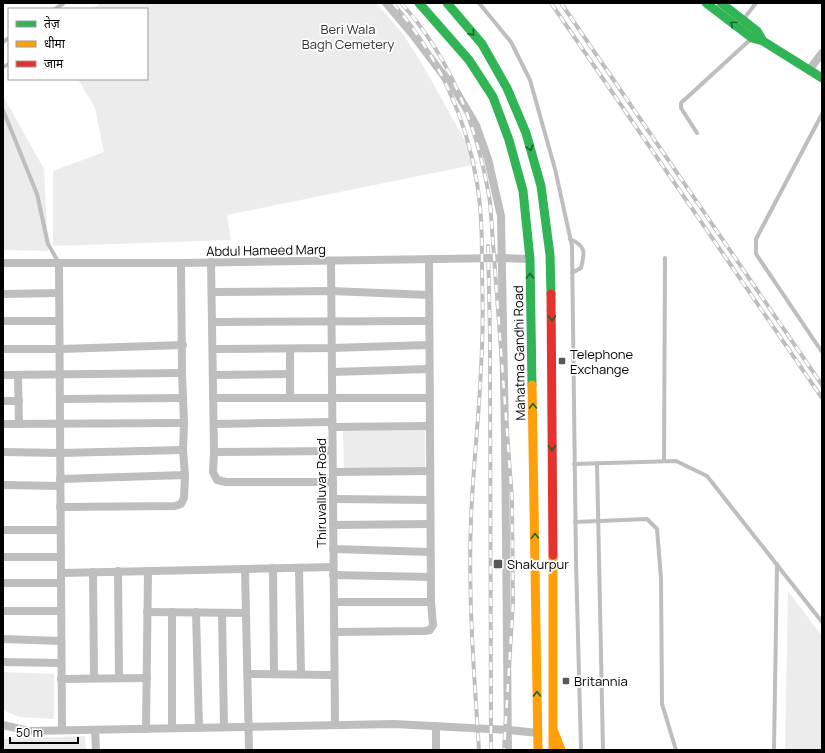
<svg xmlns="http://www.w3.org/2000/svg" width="825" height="753" font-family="Manrope,'Noto Sans Devanagari',sans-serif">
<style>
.green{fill:#ececec}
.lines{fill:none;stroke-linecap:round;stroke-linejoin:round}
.lane{stroke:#bebebe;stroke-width:4}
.street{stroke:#bebebe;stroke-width:8}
.fast{stroke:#30b455;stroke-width:9}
.slow{stroke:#ff9f0a;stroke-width:9}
.jam{stroke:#e5322d;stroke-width:9}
.rail-casing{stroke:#bebebe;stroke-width:4}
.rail{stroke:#fff;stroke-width:2.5;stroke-dasharray:8;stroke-linecap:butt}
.oneway{stroke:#1a632f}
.poi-dot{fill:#595959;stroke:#fff;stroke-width:1.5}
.labels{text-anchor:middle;stroke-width:3.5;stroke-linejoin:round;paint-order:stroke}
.park-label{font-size:13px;fill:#333;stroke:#fff}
.street-label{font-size:13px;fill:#000;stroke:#fff}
.poi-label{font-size:13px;fill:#000;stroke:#fff;text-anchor:start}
</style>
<rect width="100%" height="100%" fill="#fff"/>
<g class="green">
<polygon points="101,3 376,3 403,34 421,62 478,164 227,215 231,240 53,246 53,171 104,152 95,108 78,79 147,79 147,9 92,9"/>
<polygon points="3,96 44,169 48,251 3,250"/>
<polygon points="425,430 425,469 344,469 343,431"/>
<polygon points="788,591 822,636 822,750 785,750"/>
<polygon points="3,672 54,674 54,719 19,717 3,710"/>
<polygon points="85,736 86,750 3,750 3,737 6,739"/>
</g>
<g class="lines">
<g class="lane">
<polyline points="479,3 511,42 530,80 555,169 572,246 576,561 581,750"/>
<polyline points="55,9 64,3"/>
<polyline points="743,20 756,3"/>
<polyline points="3,42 9,38"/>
<polyline points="3,67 9,64"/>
<polyline points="3,110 37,194 48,244 59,263"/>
<polyline points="822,114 756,239 756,254 822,352"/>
<polyline points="697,133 681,108 681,103 752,38"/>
<path d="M570,239C586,246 585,252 581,268L572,273"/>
<polyline points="664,461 665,258"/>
<polyline points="597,463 603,750"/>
<polyline points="574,464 676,461 707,476 822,622"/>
<polyline points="575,522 647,519 657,529 661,578 662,704 676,750"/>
<polyline points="774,750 777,564"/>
</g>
<g class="street">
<polyline points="386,3 413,35 457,93 476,125 488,159 501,216 505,436 508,750"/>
<polyline points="809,70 822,53"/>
<polyline points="331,261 335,725"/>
<polyline points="211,262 214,452 213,472 217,480 226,482 333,482"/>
<polyline points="3,263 181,263 502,258 530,259"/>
<polyline points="59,263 62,730"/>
<polyline points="212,292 331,291 429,295"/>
<polyline points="3,294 59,293"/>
<polyline points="3,321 59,321"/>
<polyline points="212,322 429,321"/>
<polyline points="3,349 60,349 183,345"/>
<polyline points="213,349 331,348 429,345"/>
<polyline points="290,349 290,398"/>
<polyline points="332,372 429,369"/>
<polyline points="3,375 182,373"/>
<polyline points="18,375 19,424"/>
<polyline points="213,375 290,374"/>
<polyline points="213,398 429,398"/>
<polyline points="60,399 183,398"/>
<polyline points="3,401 19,401"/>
<polyline points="3,424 184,423"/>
<polyline points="214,424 332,422"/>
<polyline points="332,427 430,426"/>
<polyline points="3,452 60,453 183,450"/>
<polyline points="214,452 332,451"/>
<polyline points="333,472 430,471"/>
<polyline points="60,479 185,475"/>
<polyline points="3,485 60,486"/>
<polyline points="333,499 430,500"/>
<polyline points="60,507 175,506 181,504 184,498 185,475 183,450 184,423 182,373 181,263"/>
<polyline points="333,525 430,524"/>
<polyline points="3,530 60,530"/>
<polyline points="333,549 430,552"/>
<polyline points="3,557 61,557"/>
<polyline points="273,568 274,674"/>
<polyline points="299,568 301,674"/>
<polyline points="245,569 249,750"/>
<polyline points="118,571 119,678"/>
<polyline points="93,572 94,678"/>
<polyline points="61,573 333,567"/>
<polyline points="333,575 431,577"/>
<polyline points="3,583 61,583"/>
<polyline points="334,602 431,602"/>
<polyline points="3,611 61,611"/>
<polyline points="147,612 246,613"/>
<polyline points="172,612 172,728"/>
<polyline points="196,612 199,728"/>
<polyline points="222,613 224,727"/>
<polyline points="334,632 425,631 430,630 433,625 431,602 429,259"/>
<polyline points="3,639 61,641"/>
<polyline points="3,662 61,663"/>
<polyline points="248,674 334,675"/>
<polyline points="61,679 147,678"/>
<polyline points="3,725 28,731 394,724 509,730 538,733"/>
<polyline points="146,729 148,571"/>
<polyline points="95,730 96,750"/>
<polyline points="436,750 436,726"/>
</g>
<g class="fast">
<polyline points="419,3 469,60 493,97 509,140 523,191 530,259 532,385"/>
<polyline points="447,3 482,44 507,88 526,133 541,186 550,255 551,294"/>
<polyline points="706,3 752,38 763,41 822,78"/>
<polyline points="721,3 757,31 763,41"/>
</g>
<g class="slow">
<polyline points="532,385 538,750"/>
<polyline points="553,555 553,750"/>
<polyline points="554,732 561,750"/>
</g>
<polyline class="jam" points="551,294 553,555"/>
<g class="rail-casing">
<g id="rail">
<path d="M393,3C437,55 466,115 477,183C482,212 482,242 482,271C483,304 483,336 481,368C479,418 473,468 471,518C468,596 474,673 479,750"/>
<path d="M401,3C451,58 478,128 490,202L512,499L513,602L504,750"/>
<polyline points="551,3 822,398"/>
<polyline points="561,3 822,385"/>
<polyline points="488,246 490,337 491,750"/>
</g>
</g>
<use href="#rail" class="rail"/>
</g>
<defs><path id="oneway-chevron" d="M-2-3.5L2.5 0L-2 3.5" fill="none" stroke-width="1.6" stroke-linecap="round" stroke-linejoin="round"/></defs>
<g class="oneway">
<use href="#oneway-chevron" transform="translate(733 24) rotate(-142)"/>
<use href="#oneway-chevron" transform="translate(472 33) rotate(50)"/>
<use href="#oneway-chevron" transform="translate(530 148) rotate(74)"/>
<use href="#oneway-chevron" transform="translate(530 276) rotate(-91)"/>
<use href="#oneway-chevron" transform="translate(552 318) rotate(88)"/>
<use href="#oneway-chevron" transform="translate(533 406) rotate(-91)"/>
<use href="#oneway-chevron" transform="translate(552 448) rotate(90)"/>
<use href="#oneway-chevron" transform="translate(535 536) rotate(-91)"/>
<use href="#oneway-chevron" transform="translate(537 694) rotate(-91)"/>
</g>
<g class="poi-dot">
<rect x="558" y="357" width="8" height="8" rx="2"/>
<rect x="493" y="559" width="10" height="10" rx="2"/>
<rect x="562" y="677" width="8" height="8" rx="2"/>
</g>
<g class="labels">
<g class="park-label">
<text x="348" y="34">Beri Wala<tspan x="348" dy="15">Bagh Cemetery</tspan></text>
</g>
<g class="street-label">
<text transform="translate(266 250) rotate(-1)" y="5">Abdul Hameed Marg</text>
<text transform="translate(519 353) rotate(-91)" y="5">Mahatma Gandhi Road</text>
<text transform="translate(321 493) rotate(-90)" y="5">Thiruvalluvar Road</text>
</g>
<g class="poi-label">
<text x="570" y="359">Telephone<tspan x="570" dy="15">Exchange</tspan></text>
<text x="507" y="569">Shakurpur</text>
<text x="574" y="686">Britannia</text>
</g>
</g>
<rect width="825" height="753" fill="none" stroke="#000000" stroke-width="8"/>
<rect x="8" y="8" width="140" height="72" fill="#ffffff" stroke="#999999"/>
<rect x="16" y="21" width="20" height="6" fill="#30b455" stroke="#999999"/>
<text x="44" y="28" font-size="12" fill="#000000">तेज़</text>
<rect x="16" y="41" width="20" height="6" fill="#ff9f0a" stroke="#999999"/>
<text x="44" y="48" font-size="12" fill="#000000">धीमा</text>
<rect x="16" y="61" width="20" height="6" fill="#e5322d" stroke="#999999"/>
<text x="44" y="68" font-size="12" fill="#000000">जाम</text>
<path d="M10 737v6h68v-6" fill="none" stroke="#000000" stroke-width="2"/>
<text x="16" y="737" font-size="12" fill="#000000" stroke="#ffffff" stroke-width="3" paint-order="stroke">50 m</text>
</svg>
